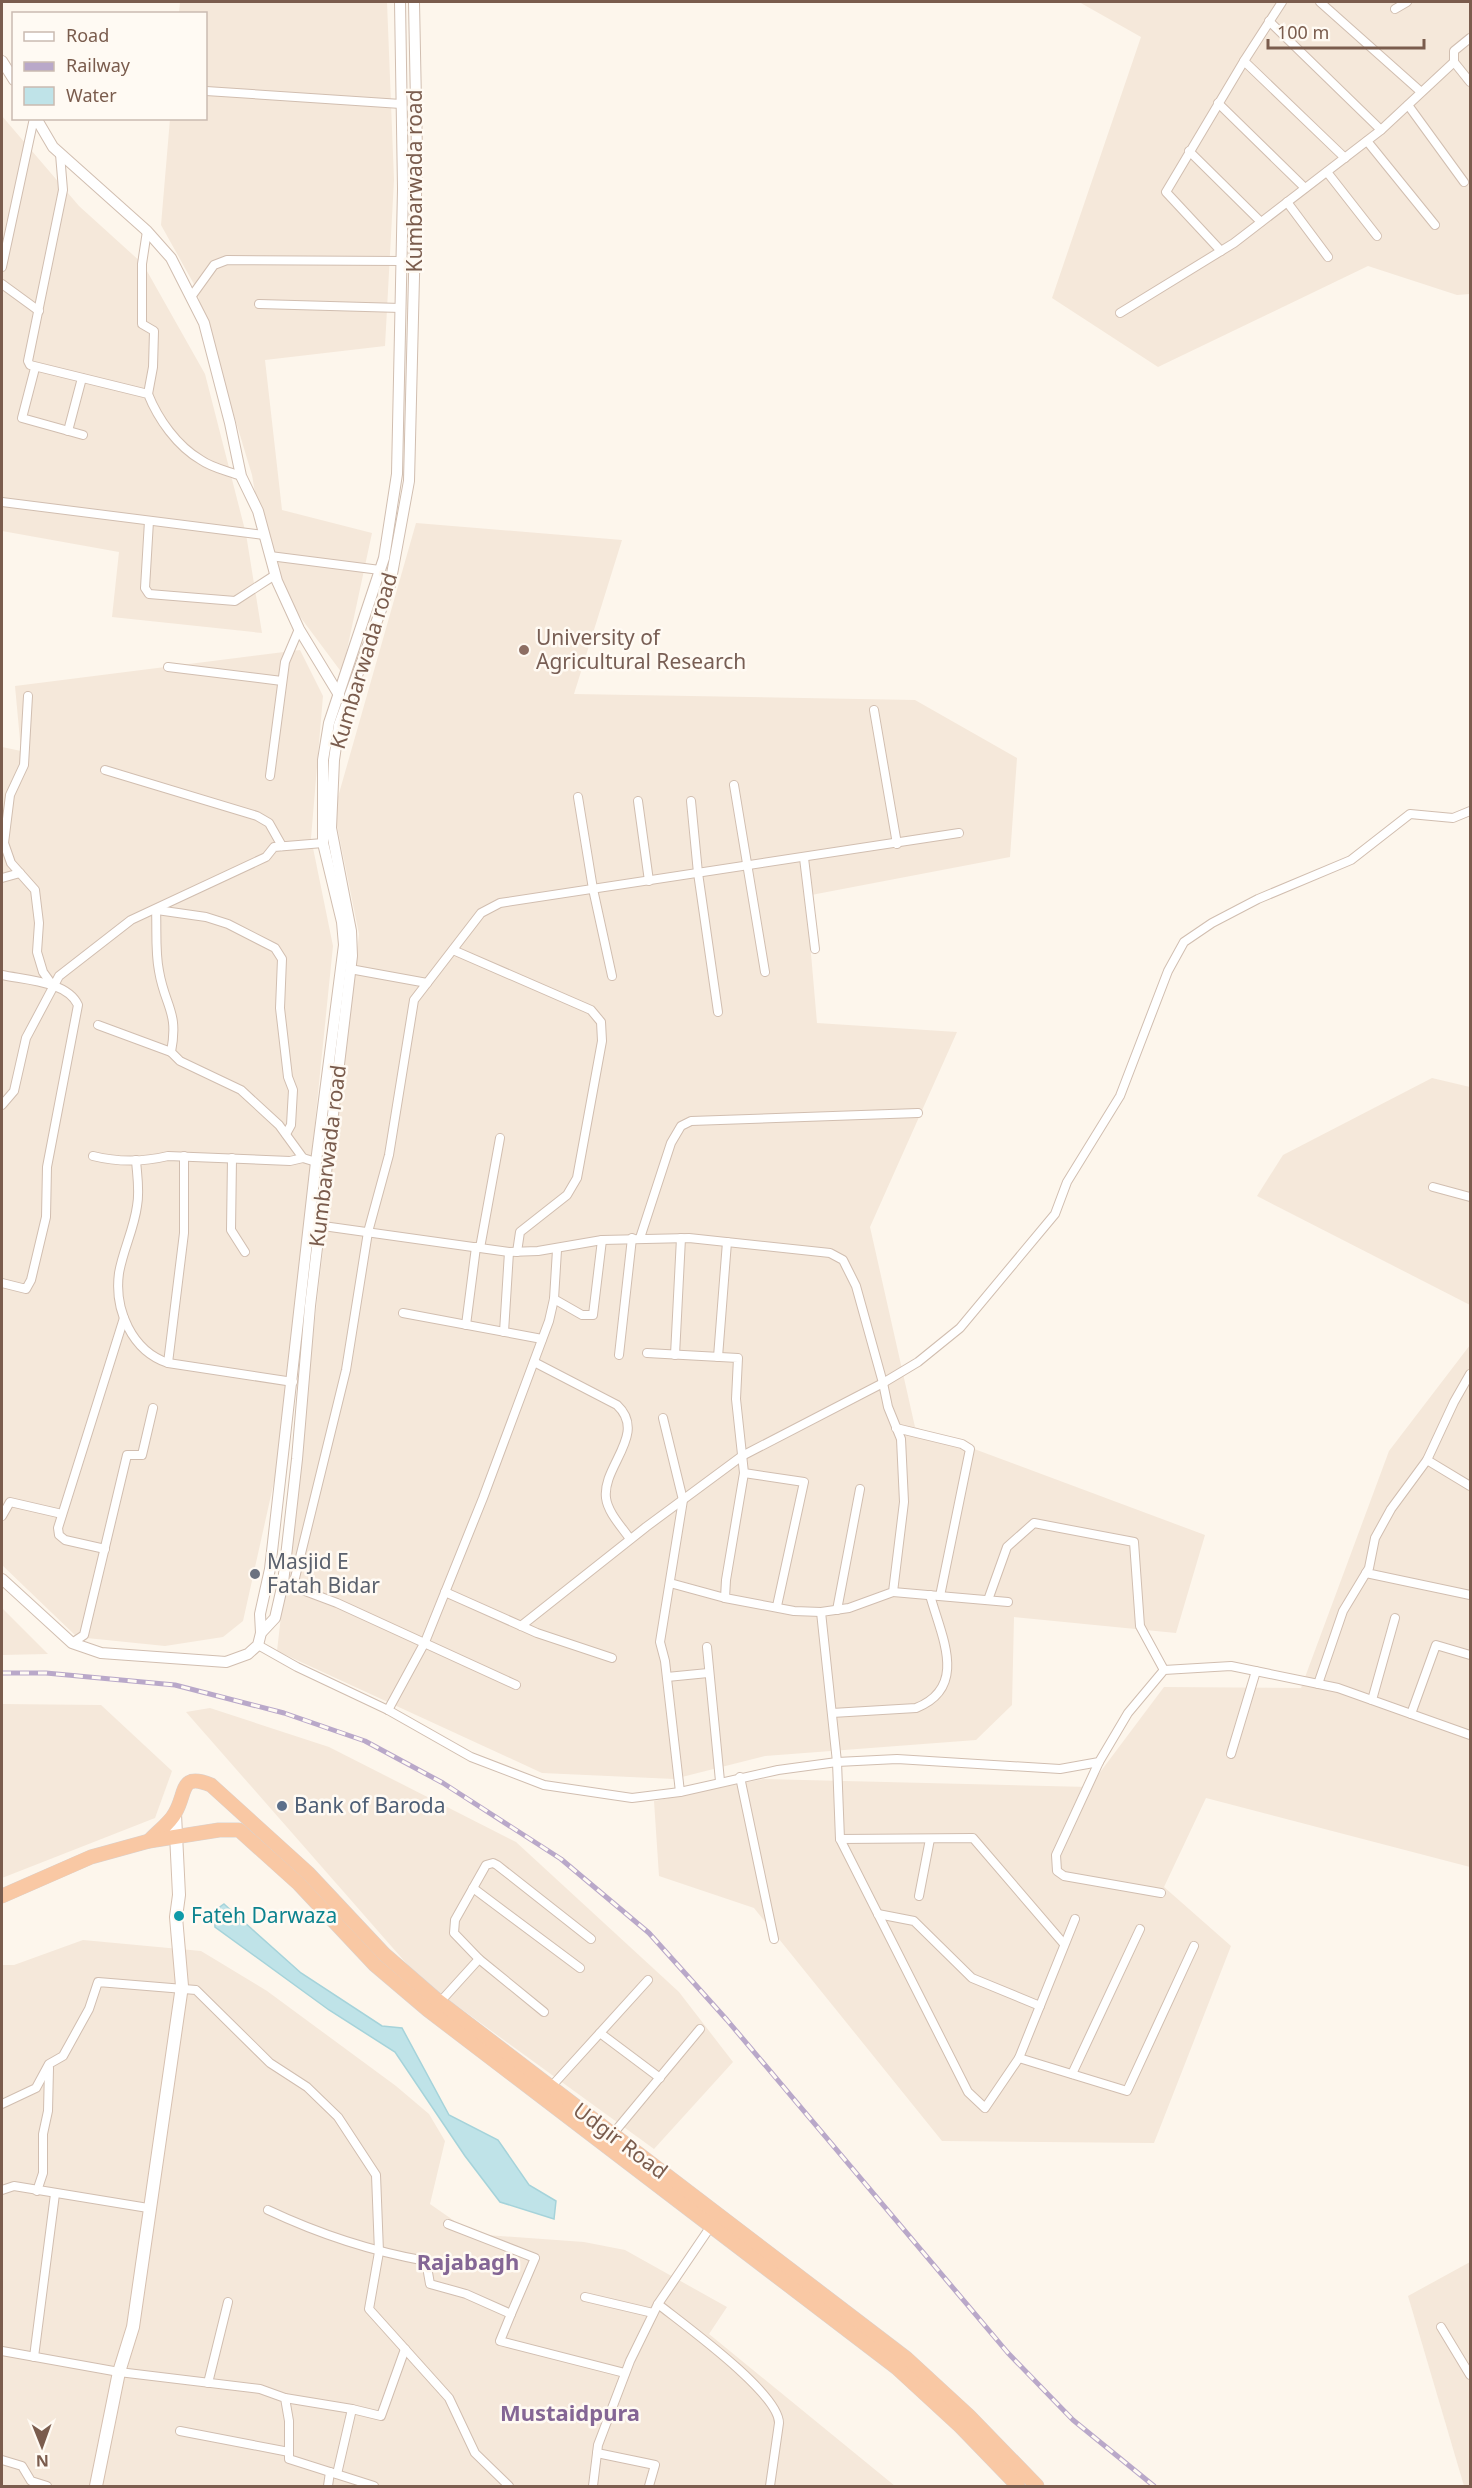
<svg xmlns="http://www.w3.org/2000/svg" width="1472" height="2488" font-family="'Noto Sans',sans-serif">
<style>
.residential{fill:#f5e8da}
.water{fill:#bfe3e8;stroke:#a5d3da;stroke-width:1.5}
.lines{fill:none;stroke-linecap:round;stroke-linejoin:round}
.minor-casing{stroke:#d1beb0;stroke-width:10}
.tertiary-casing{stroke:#d1beb0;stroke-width:12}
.secondary-casing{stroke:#d6c0b0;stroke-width:14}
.trunk-casing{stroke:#dad1cd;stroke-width:15}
.minor{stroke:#fff;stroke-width:8}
.tertiary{stroke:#fff;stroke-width:10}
.secondary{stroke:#fff;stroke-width:12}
.trunk{stroke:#f9c8a4;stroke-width:14}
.rail-casing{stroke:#b9a8c9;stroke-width:5}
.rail{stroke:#fffaf3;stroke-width:3;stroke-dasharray:9;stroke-linecap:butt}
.education-dot{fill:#8d6e63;stroke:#fffaf3;stroke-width:2}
.worship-dot{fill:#6b7280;stroke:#fffaf3;stroke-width:2}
.service-dot{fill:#5c6f8a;stroke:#fffaf3;stroke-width:2}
.culture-dot{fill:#0f9aa8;stroke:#fffaf3;stroke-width:2}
.labels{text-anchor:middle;stroke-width:5;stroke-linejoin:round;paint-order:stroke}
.street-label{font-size:21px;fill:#7a5c4d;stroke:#fffaf3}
.education-label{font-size:21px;fill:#785e54;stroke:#fffaf3;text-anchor:start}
.worship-label{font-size:21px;fill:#5b616d;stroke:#fffaf3;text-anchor:start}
.service-label{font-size:21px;fill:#4e5e75;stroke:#fffaf3;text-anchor:start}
.culture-label{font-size:21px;fill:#0d838f;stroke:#fffaf3;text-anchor:start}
.neighbourhood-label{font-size:22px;font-weight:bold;fill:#846695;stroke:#fffaf3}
</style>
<rect width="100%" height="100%" fill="#fdf6ec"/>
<g class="residential">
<polygon points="180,2 387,2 394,180 385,346 265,360 282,510 372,533 342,673 269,575 252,475 195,286 161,225 170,119 206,118 206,14 179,13"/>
<polygon points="1079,2 1470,2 1470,294 1457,295 1368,266 1158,367 1052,298 1141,37"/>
<polygon points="2,116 79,206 143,264 205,374 246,534 262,633 112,617 119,552 2,531"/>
<polygon points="416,523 622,540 574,694 915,700 1017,758 1010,857 806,896 817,1023 957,1032 870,1227 915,1427 1205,1535 1176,1633 1014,1617 1012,1705 976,1740 765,1756 674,1779 542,1773 277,1651 359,934 334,811"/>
<polygon points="300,650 323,696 311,838 333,946 282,1446 243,1621 223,1637 165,1646 77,1637 2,1565 2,747 21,751 15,686"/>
<polygon points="1432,1078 1470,1087 1470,1305 1257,1196 1283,1155"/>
<polygon points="1470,1345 1470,1867 1206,1798 1164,1887 1231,1946 1154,2143 942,2141 754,1908 659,1876 654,1801 763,1779 1089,1787 1164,1687 1301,1688 1389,1451"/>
<polygon points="2,1608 48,1654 2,1655"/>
<polygon points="2,1704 101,1705 172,1771 155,1818 2,1878"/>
<polygon points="210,1708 329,1747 516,1842 679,1992 733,2062 654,2149 420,1979 186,1712"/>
<polygon points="83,1940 201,1951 267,1991 396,2086 429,2114 445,2141 430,2204 473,2234 584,2242 625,2250 727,2307 709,2334 895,2486 2,2486 2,1965 14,1965"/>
<polygon points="1470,2262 1470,2486 1464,2486 1408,2296"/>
</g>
<polygon class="water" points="224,1904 301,1973 382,2026 402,2028 449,2115 498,2140 529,2185 556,2201 554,2219 500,2202 465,2156 395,2052 329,2010 215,1927 214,1911"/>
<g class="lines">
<g class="minor-casing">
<g id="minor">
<polyline points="1282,2 1244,61 1345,158"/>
<polyline points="1320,2 1420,91"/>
<polyline points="1395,9 1407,2"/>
<polyline points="1269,21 1381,130"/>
<polyline points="1454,62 1470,82"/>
<polyline points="206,91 401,104"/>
<polyline points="1218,103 1305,188"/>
<polyline points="1408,105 1464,182"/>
<polyline points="1367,141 1435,225"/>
<polyline points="1189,151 1261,222"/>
<path d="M60,154L63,190L28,361L30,365L148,394C158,419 177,446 201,460C212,468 228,471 241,476"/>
<polyline points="1327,172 1377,236"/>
<polyline points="1287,202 1328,257"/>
<polyline points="147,231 142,264 142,324 154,331 153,367 148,394"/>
<polyline points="1221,251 1166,192 1244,61"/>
<polyline points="2,267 34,118"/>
<polyline points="2,284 39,311"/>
<polyline points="191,297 214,265 227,260 402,261"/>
<polyline points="259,304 401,308"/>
<polyline points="1120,313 1234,243 1381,130 1454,62 1454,51 1470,38"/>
<polyline points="35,368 22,418 83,435"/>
<polyline points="68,431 82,378"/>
<polyline points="2,502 264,535"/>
<polyline points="149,521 145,588 149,594 235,601 275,575"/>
<polyline points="270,556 380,570"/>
<polyline points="168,667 282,681"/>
<polyline points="28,696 24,765 10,795 4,843 11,863 35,890 39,923 37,952 43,972 53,986"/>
<polyline points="874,710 897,844"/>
<polyline points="105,770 257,816 269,823 282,846"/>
<polyline points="270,776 285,662 299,629"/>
<polyline points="734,785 765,972"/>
<polyline points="578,797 593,889 612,976"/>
<polyline points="638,801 649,881"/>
<polyline points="691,801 698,873 718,1012"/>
<polyline points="804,858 815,949"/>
<polyline points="2,878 20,873"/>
<path d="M156,910C157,930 155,951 159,971C165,1007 179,1011 171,1052L180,1061L241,1090L279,1125L303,1158L316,1162"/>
<polyline points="157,910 206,917 228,924 275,948 282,959 280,1008 288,1077 293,1090 291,1125 286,1134"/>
<polyline points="453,950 591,1010 601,1022 602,1041 577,1178 567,1195 520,1232 517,1252"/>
<polyline points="350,969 427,983"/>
<path d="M2,975C25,980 67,981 78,1005L47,1167L46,1217L31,1280L26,1289L2,1283"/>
<polyline points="98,1025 171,1052"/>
<polyline points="2,1105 14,1091 26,1038 59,976 131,920 266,857 274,847 323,843"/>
<path d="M93,1156C117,1162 143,1162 168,1156L290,1161L303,1158"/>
<polyline points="232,1158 231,1230 245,1252"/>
<path d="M136,1160C137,1175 140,1191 137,1206C134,1229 123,1250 119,1273C114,1310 132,1351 168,1363L293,1382"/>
<polyline points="1433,1187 1470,1197"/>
<polyline points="316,1225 480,1248 500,1138"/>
<polyline points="640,1238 671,1143 681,1126 691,1121 918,1113"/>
<polyline points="480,1248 509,1252 538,1251 602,1240 689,1238 830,1253 843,1260 856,1286 883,1383 888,1407 901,1439 904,1502 893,1592 849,1608 821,1612 837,1762 840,1839 968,2092 985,2108 1019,2058 1075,1919"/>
<polyline points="554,1299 582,1315 593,1315 602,1240"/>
<polyline points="403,1313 542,1339"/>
<polyline points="466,1325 476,1247"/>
<polyline points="504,1332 509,1252"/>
<polyline points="647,1353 738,1358 736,1399 744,1473 804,1482 777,1606"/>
<polyline points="619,1355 632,1238"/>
<polyline points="675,1355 681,1238"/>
<polyline points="718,1357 727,1242"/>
<path d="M534,1362L617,1405C648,1434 602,1466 606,1498C608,1513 622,1527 630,1539"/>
<polyline points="168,1363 184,1233 184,1156"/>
<polyline points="663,1418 683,1500 660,1642 665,1661 680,1792"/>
<polyline points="896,1428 962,1444 970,1449 940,1596"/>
<polyline points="1427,1460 1470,1486"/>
<polyline points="744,1473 726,1580 725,1598 794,1611 821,1612"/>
<polyline points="2,1516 10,1502 62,1514"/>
<polyline points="105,1549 65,1540 59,1535 58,1528 124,1318"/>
<polyline points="1366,1573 1470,1595"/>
<polyline points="670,1583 725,1598"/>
<polyline points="289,1585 337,1603 516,1685"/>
<polyline points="293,1586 346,1370 368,1232 389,1155 414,1000 481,913 500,903 959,833"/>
<polyline points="445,1592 537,1633 612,1658"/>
<polyline points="893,1592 1008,1602"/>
<polyline points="988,1600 1007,1547 1034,1523 1134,1542 1140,1626 1164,1670"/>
<polyline points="837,1610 860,1489"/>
<polyline points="521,1626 646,1527 742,1456 883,1383 918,1362 960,1328 1055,1214 1067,1182 1120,1096 1168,971 1184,942 1212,923 1258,899 1351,860 1410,814 1453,818 1470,811"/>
<polyline points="72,1643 84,1635 127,1455 142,1455 153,1408"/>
<polyline points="258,1645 297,1667 388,1710 471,1757 544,1785 632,1798 680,1792 778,1770 837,1762 897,1759 1060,1769 1099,1762 1128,1713 1164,1670 1231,1666 1338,1688 1470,1735"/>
<polyline points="707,1647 720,1781"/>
<polyline points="667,1677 708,1673"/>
<polyline points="1318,1684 1343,1611 1369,1568 1375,1538 1391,1509 1427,1460 1454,1402 1470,1374"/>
<polyline points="1372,1700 1395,1618"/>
<polyline points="388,1710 425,1642 483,1498 549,1321 554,1299 557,1250"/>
<path d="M832,1713L916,1708C969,1687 941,1636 930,1595"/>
<polyline points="1411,1714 1436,1645 1470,1655"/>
<polyline points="1231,1754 1256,1671"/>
<polyline points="1099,1762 1056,1855 1057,1871 1064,1876 1161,1893"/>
<polyline points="740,1777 774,1939"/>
<polyline points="840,1839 973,1838 1064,1944"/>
<polyline points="473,1888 580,1968"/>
<polyline points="919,1896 930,1839"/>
<polyline points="878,1914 914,1921 972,1978 1040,2006"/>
<polyline points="440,2002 479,1959"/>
<polyline points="544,2012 479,1959 454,1933 455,1920 486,1865 493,1863 497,1865 591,1939"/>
<polyline points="600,2033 660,2078"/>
<polyline points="1019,2058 1127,2091 1194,1946"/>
<polyline points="1072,2074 1140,1929"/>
<polyline points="550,2088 648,1980"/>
<polyline points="2,2104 36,2088 49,2064 63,2056 89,2009 98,1982 196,1990 270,2063 307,2087 338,2117 376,2175 379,2252 369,2309 449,2398 475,2453 509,2486"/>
<polyline points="612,2135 700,2029"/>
<polyline points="2,2190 14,2186 148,2208"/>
<polyline points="37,2191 43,2173 43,2134 48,2111 49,2068"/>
<path d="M268,2210C319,2234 370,2251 426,2261L430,2284L466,2294L511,2314L500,2341L625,2373"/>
<polyline points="448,2224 535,2258 511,2314"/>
<polyline points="585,2297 653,2313"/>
<path d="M658,2304C683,2324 779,2393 779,2423L770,2486"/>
<polyline points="1441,2327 1470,2375"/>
<polyline points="2,2351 119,2372 260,2389 285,2398 289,2421 289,2459 374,2486"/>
<polyline points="34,2357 55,2194"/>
<polyline points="208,2383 228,2302"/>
<polyline points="285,2398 352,2409"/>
<polyline points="180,2431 289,2452"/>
<polyline points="597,2453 655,2465 649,2486"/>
<polyline points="2,2460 22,2466 31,2481 47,2486"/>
<polyline points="337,2474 352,2409 381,2416 405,2349"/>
<polyline points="328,2486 330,2472"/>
<polyline points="593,2486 598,2445 630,2361 658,2304 713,2223"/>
</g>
</g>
<g class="tertiary-casing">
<g id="tertiary">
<polyline points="2,61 14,80"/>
<polyline points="36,118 53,147 147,231 171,258 204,323 230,423 241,476 258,511 277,581 299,629 339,695"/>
<polyline points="2,1579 72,1643 101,1653 226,1662 248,1654 258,1645 261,1633 275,1618 283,1583 297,1459 310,1306 352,956 351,931 331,828 334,760 339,725 390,585 409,481 417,154 414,2"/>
<polyline points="261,1633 260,1614 270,1569 316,1162 344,945 342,922 323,843 323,760 329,723 384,558 397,474 403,189 400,2"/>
</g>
</g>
<g class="secondary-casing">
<polyline id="secondary" points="96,2486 119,2372 133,2327 182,1986 176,1917 179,1895 175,1814"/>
</g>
<g class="trunk-casing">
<g id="trunk">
<path d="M149,1841C157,1832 170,1823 175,1813C187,1793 179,1772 211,1785L308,1873L384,1954L437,2000L906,2358L969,2416L1037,2486"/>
<polyline points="2,1896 91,1857 149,1841 219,1830 239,1830 299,1884 375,1965 428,2010 897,2368 960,2426 1018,2486"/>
</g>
</g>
<use href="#minor" class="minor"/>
<use href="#tertiary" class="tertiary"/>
<use href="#secondary" class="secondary"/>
<use href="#trunk" class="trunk"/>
<g class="rail-casing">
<polyline id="rail" points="2,1673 46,1673 175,1685 284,1713 365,1741 443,1783 561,1859 649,1933 727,2020 1008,2353 1073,2420 1154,2486"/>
</g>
<use href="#rail" class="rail"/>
</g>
<circle class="education-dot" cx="524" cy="650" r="6"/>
<circle class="worship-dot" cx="255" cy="1574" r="6"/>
<circle class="service-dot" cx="282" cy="1806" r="6"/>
<circle class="culture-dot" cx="179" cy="1916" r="6"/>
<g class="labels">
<g class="street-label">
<text transform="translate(415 181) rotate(-90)" y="7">Kumbarwada road</text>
<text transform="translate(364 661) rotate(-73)" y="7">Kumbarwada road</text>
<text transform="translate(328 1156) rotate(-83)" y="7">Kumbarwada road</text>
<text transform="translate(620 2141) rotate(37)" y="7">Udgir Road</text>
</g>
<g class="education-label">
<text x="536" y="645">University of<tspan x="536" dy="24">Agricultural Research</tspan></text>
</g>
<g class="worship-label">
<text x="267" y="1569">Masjid E<tspan x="267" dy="24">Fatah Bidar</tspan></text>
</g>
<g class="service-label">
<text x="294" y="1813">Bank of Baroda</text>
</g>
<g class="culture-label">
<text x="191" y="1923">Fateh Darwaza</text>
</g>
<g class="neighbourhood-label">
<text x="468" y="2270">Rajabagh</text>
<text x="570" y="2421">Mustaidpura</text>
</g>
</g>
<rect width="1472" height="2488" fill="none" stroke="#7a5c4d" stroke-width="6"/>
<rect x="12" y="12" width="195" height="108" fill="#fffaf3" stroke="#cabbb1" stroke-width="1.5"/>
<rect x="24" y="32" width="30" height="9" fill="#ffffff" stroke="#cabbb1" stroke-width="1.5"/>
<text x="66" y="42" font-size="18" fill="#7a5c4d">Road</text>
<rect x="24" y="62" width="30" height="9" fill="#b9a8c9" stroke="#cabbb1" stroke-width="1.5"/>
<text x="66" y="72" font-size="18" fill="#7a5c4d">Railway</text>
<rect x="24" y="87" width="30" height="18" fill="#bfe3e8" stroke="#cabbb1" stroke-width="1.5"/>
<text x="66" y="102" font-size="18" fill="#7a5c4d">Water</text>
<g transform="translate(42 2446) rotate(179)" stroke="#fffaf3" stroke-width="4.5" paint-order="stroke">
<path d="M0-4.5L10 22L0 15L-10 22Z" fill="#7a5c4d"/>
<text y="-9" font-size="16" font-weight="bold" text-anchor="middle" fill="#7a5c4d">N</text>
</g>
<path d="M1268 39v9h156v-9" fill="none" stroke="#7a5c4d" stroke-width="3"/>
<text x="1277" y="39" font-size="18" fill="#7a5c4d" stroke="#fffaf3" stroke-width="4.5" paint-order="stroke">100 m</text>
</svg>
